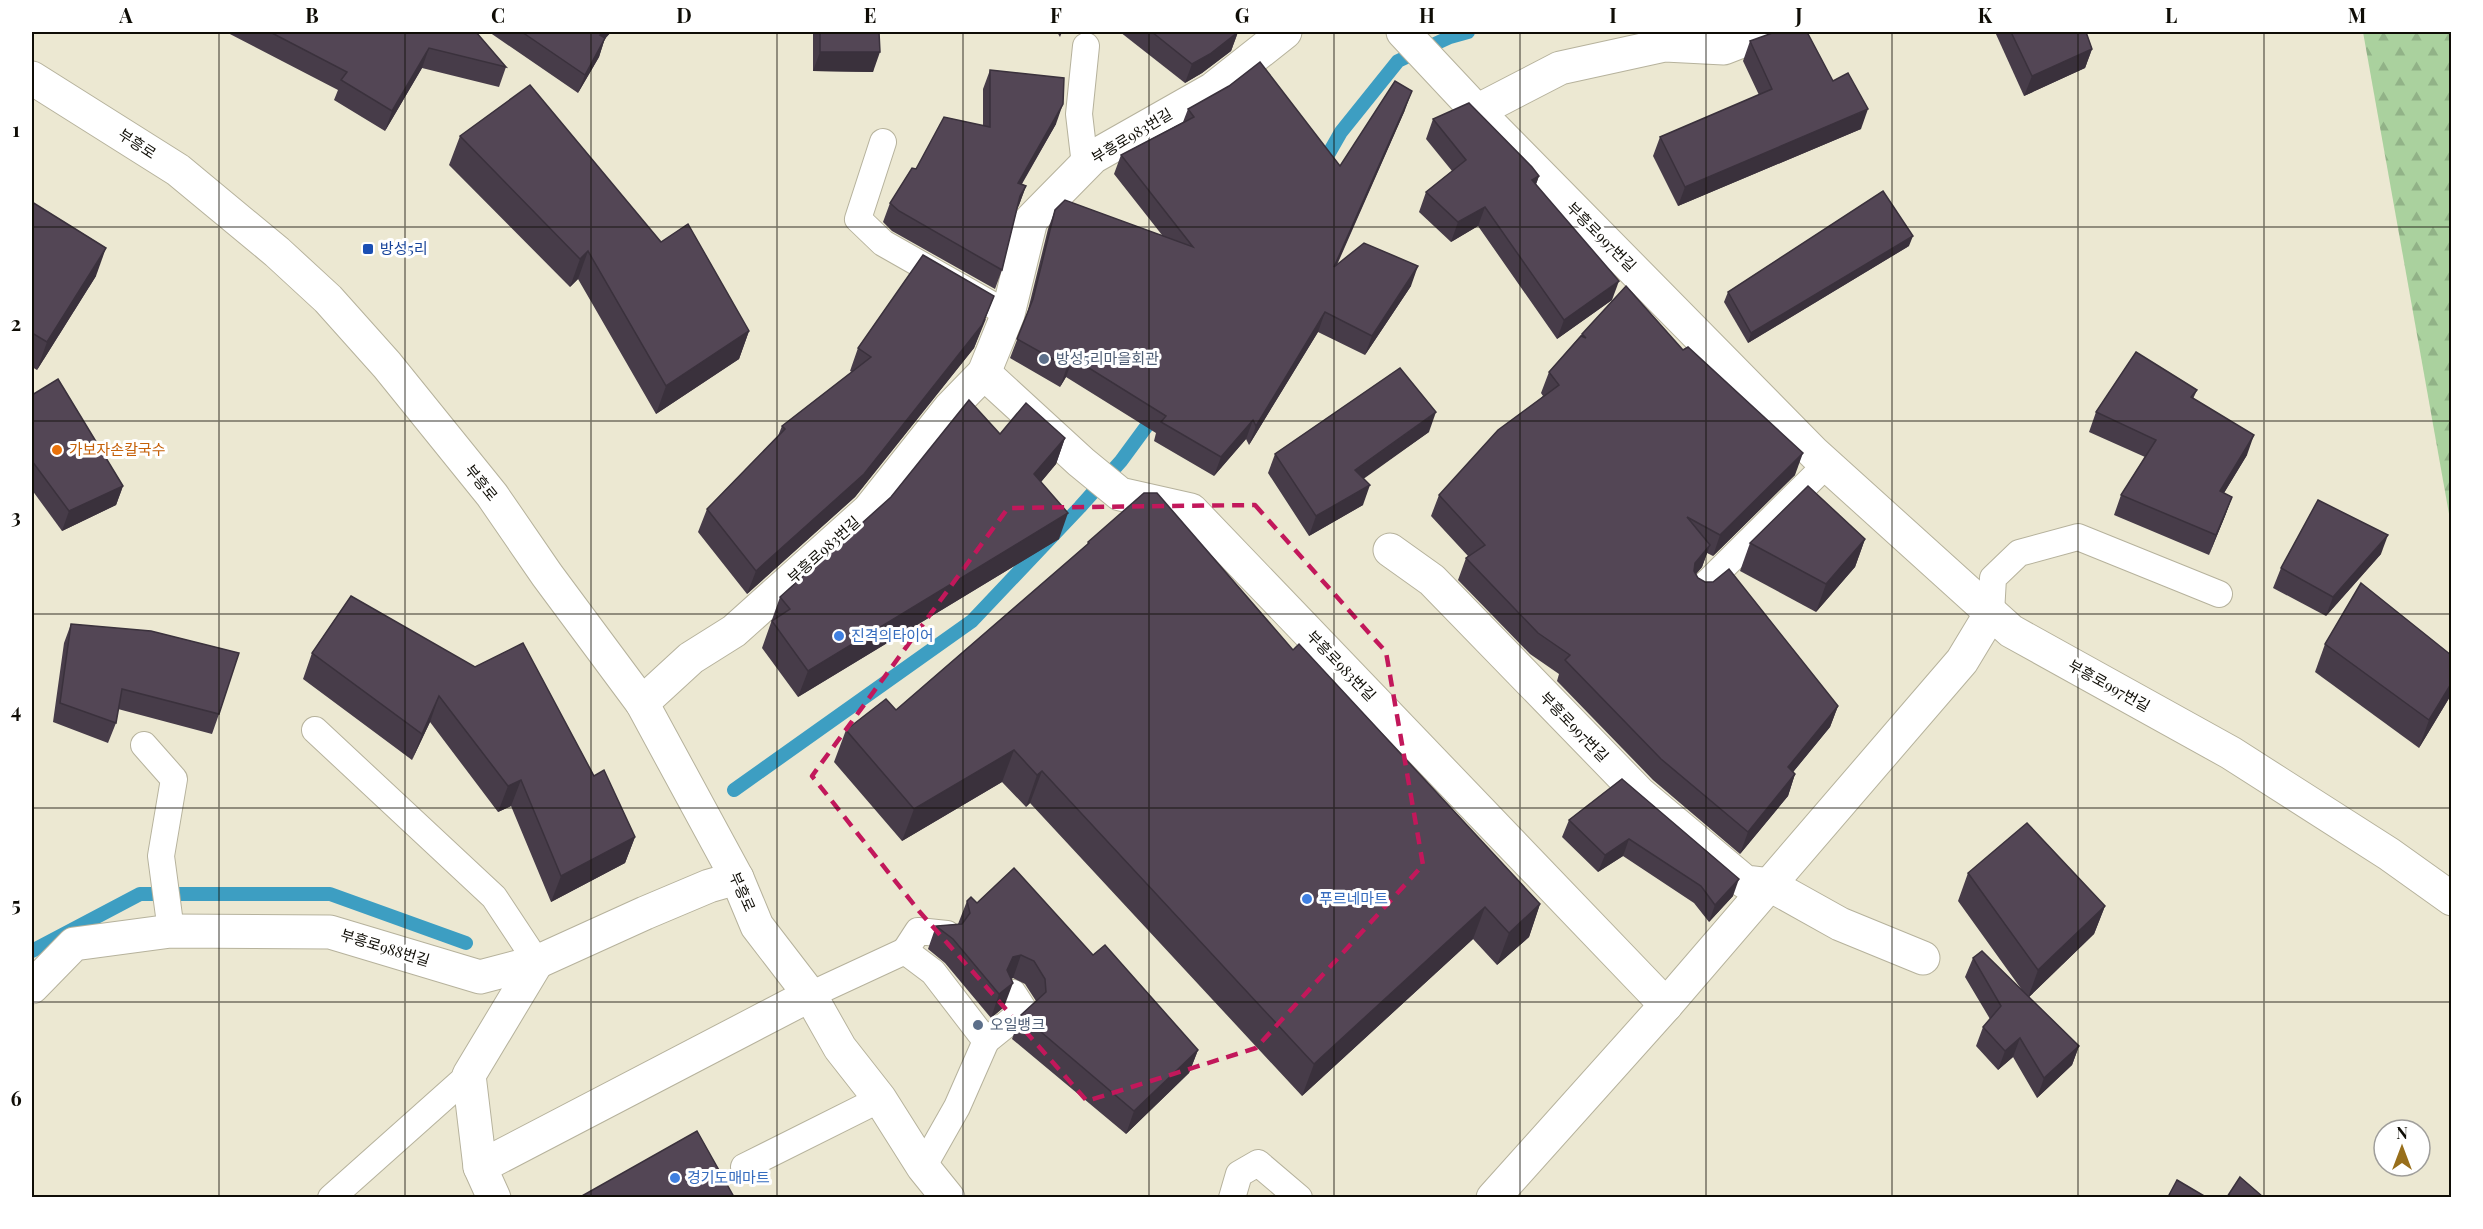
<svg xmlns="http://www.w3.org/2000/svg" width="2483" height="1229" font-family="'Playfair Display','Noto Sans KR',serif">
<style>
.forest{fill:url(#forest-firs)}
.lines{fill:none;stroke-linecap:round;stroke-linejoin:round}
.stream{stroke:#3d9ec2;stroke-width:14}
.service-casing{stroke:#b6b29c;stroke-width:28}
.minor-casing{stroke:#b6b29c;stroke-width:35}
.secondary-casing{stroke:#b6b29c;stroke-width:35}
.service{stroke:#fff;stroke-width:26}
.minor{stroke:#fff;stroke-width:33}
.secondary{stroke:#fff;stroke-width:33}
.wall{fill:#473c49}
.shaded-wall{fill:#3a313c}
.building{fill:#534655;stroke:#3a313c;stroke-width:1.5}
.marked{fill:none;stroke:#c2185b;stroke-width:4.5;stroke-dasharray:12 8;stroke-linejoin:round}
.grid{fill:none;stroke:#0f0d06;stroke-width:1.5;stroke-opacity:0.55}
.transit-dot{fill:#1a4fb4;stroke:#fff;stroke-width:2}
.service-dot{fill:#5c6f8a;stroke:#fff;stroke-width:2}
.food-dot{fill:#e8710a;stroke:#fff;stroke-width:2}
.shop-dot{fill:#3f7fe0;stroke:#fff;stroke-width:2}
.labels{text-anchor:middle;stroke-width:6;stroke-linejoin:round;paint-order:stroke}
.street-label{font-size:15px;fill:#0f0d06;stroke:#fff}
.transit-label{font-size:15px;fill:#164399;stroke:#fff;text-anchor:start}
.service-label{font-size:15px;fill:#4e5e75;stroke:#fff;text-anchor:start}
.food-label{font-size:15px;fill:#c56008;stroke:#fff;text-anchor:start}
.shop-label{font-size:15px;fill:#366cbe;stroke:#fff;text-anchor:start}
.neatline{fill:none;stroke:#0f0d06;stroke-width:2}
.grid-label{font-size:20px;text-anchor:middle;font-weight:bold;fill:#0f0d06}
</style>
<defs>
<pattern id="forest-firs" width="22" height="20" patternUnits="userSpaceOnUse" patternTransform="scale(1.5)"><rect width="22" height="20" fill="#aad19e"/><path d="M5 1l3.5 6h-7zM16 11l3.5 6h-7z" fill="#91b287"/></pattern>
</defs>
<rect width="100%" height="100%" fill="#ece8d2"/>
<polygon class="forest" points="2363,32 2451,32 2451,525"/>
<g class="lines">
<g class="stream">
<polyline points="1321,167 1341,132 1398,61 1450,37 1468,32"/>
<polyline points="734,790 972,621 1080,507 1121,461 1157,412"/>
<polyline points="32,951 140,894 330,894 466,943"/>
</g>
<g class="service-casing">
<g id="service">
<polyline points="883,142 858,219 883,243 1008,314"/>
<polyline points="1085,165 1079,114 1086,46"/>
<polyline points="1701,589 1827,464"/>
<polyline points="1991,613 1993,578 2019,553 2078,537 2219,594"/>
<polyline points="315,730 494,897 537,962"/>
<polyline points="144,745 174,779 161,856 171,931"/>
<polyline points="905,951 918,931 947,934"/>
<polyline points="810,995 905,951 933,972 986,1041 957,1107 923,1167"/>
<polyline points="986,1041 1024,1010 1013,993"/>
<polyline points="744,1167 880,1099"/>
<polyline points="331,1198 469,1075"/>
<polyline points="1232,1198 1239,1174 1258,1163 1299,1198"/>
</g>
</g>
<g class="minor-casing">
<g id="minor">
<polyline points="1403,32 1477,111 1814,453 2011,631 2231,753 2389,854 2452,899"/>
<polyline points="1477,111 1560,68 1665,45 1724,48 1765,32"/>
<polyline points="984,373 1081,462 1120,494 1191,510 1666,1005"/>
<polyline points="1390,550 1432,580 1640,794 1745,882 1770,885 1840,924 1923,958"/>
<polyline points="642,703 691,658 734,631 869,510 950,408 984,373 1008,314 1031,220 1093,157 1213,89 1285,32"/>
<polyline points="32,987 74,944 171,931 330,932 480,977 537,962 645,913 709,886 737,878"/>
<polyline points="480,1167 469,1075 537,962"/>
<polyline points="494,1198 480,1167 810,995"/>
<polyline points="1493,1198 1666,1005 1962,661 1991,613"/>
</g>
</g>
<g class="secondary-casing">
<polyline id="secondary" points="32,78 178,170 277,252 328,299 387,365 492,495 547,575 642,703 737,878 757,926 810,995 840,1048 880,1099 923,1167 948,1198"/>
</g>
<use href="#service" class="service"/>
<use href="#minor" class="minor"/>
<use href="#secondary" class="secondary"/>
</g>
<g class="wall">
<polygon points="226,32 476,32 506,67 499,87 422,68 385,131 334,100 338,90"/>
<polygon points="489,32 611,32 605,38 599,57 578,93"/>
<polygon points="813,32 879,32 873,72 813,71"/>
<polygon points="1057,32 1062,32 1060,37"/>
<polygon points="1120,32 1238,32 1231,51 1202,73 1185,83"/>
<polygon points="1995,32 2086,32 2092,49 2085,68 2024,96"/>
<polygon points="1750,41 1833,81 1861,129 1678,206 1653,156 1660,137 1759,95 1743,61"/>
<polygon points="990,70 1056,124 1022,184 1026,186 1019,205 1017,209 1002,270 995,289 892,231 883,222 890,203 916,169 983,126 983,89"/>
<polygon points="1188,109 1340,166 1405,110 1337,265 1411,286 1365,355 1318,332 1249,445 1246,439 1214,476 1154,441 1156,433 1066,377 1060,387 1010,358 1027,314 1048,229 1055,210 1162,235 1114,174 1121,155 1183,122"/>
<polygon points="1433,119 1539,176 1536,184 1612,300 1557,339 1478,226 1451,242 1419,212 1426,192 1452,171 1426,139"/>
<polygon points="460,136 661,242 749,331 739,359 656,414 578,279 570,287 449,165"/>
<polygon points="32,202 96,276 37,370 32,367"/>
<polygon points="1909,246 1748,343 1724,302 1728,292"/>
<polygon points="986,319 974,348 855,497 747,594 698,532 707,509 778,436 782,426 852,372 850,371 858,348"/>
<polygon points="1582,334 1795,475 1713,556 1707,553 1702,567 1696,574 1698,578 1838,706 1830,727 1793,772 1795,774 1788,796 1740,854 1653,780 1557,681 1559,674 1530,654 1458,580 1466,558 1468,556 1431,516 1439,495 1543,396 1541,393 1549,372"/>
<polygon points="2197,390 2193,399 2247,455 2224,493 2232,497 2225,516 2209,555 2114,515 2121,495 2145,457 2089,432 2096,412"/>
<polygon points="32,395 123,486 116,505 62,531 32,490"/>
<polygon points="1429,432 1363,478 1363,505 1309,536 1268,473 1275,454"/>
<polygon points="1000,434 1065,438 1056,464 1041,482 1059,539 798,697 762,648 780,597"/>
<polygon points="1865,539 1855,567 1816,612 1740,571 1750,543"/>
<polygon points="1088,542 1293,650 1540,904 1529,937 1497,965 1473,939 1302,1096 1030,803 1026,807 1002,782 902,841 834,762 846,730 896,710 1087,545"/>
<polygon points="2381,554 2326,616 2273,588 2281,568"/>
<polygon points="351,596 594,776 635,837 625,863 551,902 511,806 498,812 430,722 412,760 303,679 312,653"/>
<polygon points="71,624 219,714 212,734 118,709 116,723 108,743 53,722 64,643"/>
<polygon points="2325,644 2451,695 2419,748 2315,672"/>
<polygon points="1622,779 1733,896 1709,922 1694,903 1623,856 1598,872 1562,837 1569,820"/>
<polygon points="1968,873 2105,906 2094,934 2029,997 2079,1046 2072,1065 2037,1098 2013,1057 1998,1070 1976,1046 1983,1027 1990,1019 1965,977 1973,958 2022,990 1958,901"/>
<polygon points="967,901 977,903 1093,955 1198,1050 1189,1073 1126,1134 1012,1039 1021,1015 1036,1001 1025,984 1013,978 1011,979 1004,1007 991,1018 945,963 928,949 936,926 958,924"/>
</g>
<g class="shaded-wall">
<polygon points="603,32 611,32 593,53 600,35"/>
<polygon points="1238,32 1231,51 1202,73 1185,83 1192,64"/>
<polygon points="605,38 599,57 578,93 585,75"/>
<polygon points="429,48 422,68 385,131 392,111"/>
<polygon points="2092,49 2085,68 2024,96 2032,76"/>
<polygon points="820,52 880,52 873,72 813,71"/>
<polygon points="1412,91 1405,110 1327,286 1334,267"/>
<polygon points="1063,104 1056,124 1011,202 1018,183"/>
<polygon points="1868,109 1861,129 1678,206 1685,187"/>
<polygon points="1539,176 1532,195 1532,180"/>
<polygon points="1026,186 1019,205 1013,216 1020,196"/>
<polygon points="1485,207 1478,226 1451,242 1458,222"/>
<polygon points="1913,236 1909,246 1748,343 1751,333"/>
<polygon points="106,248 96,276 37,370 47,342"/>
<polygon points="588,251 578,279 570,287 580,259"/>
<polygon points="1418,266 1411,286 1365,355 1372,336"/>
<polygon points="1619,281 1612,300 1557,339 1564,320"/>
<polygon points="994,296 974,348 855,497 747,594 756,571"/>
<polygon points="1325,312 1318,332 1249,445 1256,426"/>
<polygon points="749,331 739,359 656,414 666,386"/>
<polygon points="1073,358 1066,377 1060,387 1067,367"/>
<polygon points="1436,412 1429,432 1348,490 1355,470"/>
<polygon points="1253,420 1246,439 1214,476 1221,457"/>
<polygon points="2254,435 2247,455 2213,511 2220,491"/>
<polygon points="1065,438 1056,464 1025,501 1034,474"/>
<polygon points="1803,453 1795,475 1713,556 1720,535"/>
<polygon points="1370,485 1363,505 1309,536 1316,516"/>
<polygon points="123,486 116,505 62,531 69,511"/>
<polygon points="2232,497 2225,516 2209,555 2216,535"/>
<polygon points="1068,513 1059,539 798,697 808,671"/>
<polygon points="2388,535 2381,554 2326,616 2333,597"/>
<polygon points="1865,539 1855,567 1816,612 1826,584"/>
<polygon points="1710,545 1702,567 1687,585 1695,563"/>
<polygon points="2451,684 2451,695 2419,748 2429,720"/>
<polygon points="439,696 430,722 412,760 422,734"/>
<polygon points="1838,706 1830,727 1780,788 1788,767"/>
<polygon points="1014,750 1002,782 902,841 914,809"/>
<polygon points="1042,771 1030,803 1026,807 1037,775"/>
<polygon points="1795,774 1788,796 1740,854 1748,832"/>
<polygon points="521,780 511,806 498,812 508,786"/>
<polygon points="635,837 625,863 551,902 561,876"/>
<polygon points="1629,839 1623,856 1598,872 1605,855"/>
<polygon points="1739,879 1733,896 1709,922 1715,905"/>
<polygon points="1540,904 1529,937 1497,965 1509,933"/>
<polygon points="2105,906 2094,934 2028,998 2038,970"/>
<polygon points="1485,907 1473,939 1302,1096 1314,1064"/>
<polygon points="1021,955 1013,978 1004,981 1007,970 1013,957"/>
<polygon points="1013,983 1004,1007 991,1018 999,994"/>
<polygon points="2020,1038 2013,1057 1998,1070 2005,1051"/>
<polygon points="2079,1046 2072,1065 2037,1098 2044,1078"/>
<polygon points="1198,1050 1189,1073 1126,1134 1134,1111"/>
</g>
<g class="building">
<polygon points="270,32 476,32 506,67 429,48 392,111 341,80 347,72"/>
<polygon points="522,32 603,32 600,35 605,38 585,75"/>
<polygon points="820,32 879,32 880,52 820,52"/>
<polygon points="1152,32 1238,32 1210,54 1192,64"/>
<polygon points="1775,32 1807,32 1833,81 1848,73 1868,109 1685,187 1660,137 1772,89 1750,41"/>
<polygon points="2011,32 2086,32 2092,49 2032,76"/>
<polygon points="1260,62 1340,166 1395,81 1412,91 1334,267 1364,243 1418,266 1372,336 1325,312 1256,426 1253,420 1221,457 1161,422 1166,416 1073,358 1067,367 1017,339 1033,299 1055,210 1065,200 1193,247 1121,155 1194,117 1188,109 1229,86"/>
<polygon points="990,70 1064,78 1063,104 1018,183 1026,186 1020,196 1002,270 899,211 890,203 912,168 916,169 944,117 990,127"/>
<polygon points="530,85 661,242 688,224 749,331 666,386 588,251 580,259 460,136"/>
<polygon points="1469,103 1532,167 1539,176 1532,180 1619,281 1564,320 1485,207 1458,222 1426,192 1466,160 1433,119"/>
<polygon points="1883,191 1913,236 1751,333 1728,292"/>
<polygon points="32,202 106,248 47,342 32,333"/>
<polygon points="923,255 994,296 982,325 864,474 756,571 707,509 785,429 782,426 871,357 858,348"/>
<polygon points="1626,286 1683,350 1688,347 1803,453 1720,535 1687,517 1710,545 1695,563 1694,571 1698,578 1705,582 1713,582 1729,569 1838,706 1788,767 1795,774 1748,832 1661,759 1565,660 1570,655 1538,633 1466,558 1485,545 1439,495 1498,430 1559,385 1549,372 1581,336 1586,338 1582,334"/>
<polygon points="2136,352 2197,390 2191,397 2254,435 2220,491 2232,497 2216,535 2121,495 2156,440 2096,412"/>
<polygon points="1400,368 1436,412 1355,470 1370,485 1316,516 1275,454"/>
<polygon points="58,379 123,486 69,511 32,461 32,395"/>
<polygon points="969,400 1000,434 1026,403 1065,438 1034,474 1068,513 808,671 772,621 790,609 780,597 891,497"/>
<polygon points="1808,486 1865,539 1826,584 1750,543"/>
<polygon points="1144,493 1157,493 1293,650 1299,644 1540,904 1509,933 1485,907 1314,1064 1042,771 1037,775 1014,750 914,809 846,730 886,699 896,710 1089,543 1088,542"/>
<polygon points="2318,500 2388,535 2333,597 2281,568"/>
<polygon points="2361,583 2451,655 2451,684 2429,720 2325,644"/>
<polygon points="351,596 475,667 523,643 594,776 604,770 635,837 561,876 521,780 508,786 439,696 422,734 312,653"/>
<polygon points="71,624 151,631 239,653 219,714 122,689 116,723 60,703"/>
<polygon points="1622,779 1739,879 1715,905 1701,886 1629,839 1605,855 1569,820"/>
<polygon points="2027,823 2105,906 2038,970 1968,873"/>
<polygon points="1014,868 1093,955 1105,945 1198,1050 1134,1111 1021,1015 1046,992 1045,979 1034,961 1021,955 1013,957 1007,970 1013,983 999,994 953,939 936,926 962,924 970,913 967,901 971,897 977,903"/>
<polygon points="1982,951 2079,1046 2044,1078 2020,1038 2005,1051 1983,1027 2001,1006 1973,958"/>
<polygon points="697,1131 734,1197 580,1197"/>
<polygon points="2240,1177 2263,1197 2227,1197"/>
<polygon points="2177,1180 2206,1197 2168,1197"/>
</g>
<path class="marked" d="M1255,505L1386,652L1423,865L1256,1048L1087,1101L919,911L812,776L1008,508Z"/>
<path class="grid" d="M219,32V1198M405,32V1198M591,32V1198M777,32V1198M963,32V1198M1149,32V1198M1334,32V1198M1520,32V1198M1706,32V1198M1892,32V1198M2078,32V1198M2264,32V1198M32,227H2452M32,421H2452M32,614H2452M32,808H2452M32,1002H2452"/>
<rect class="transit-dot" x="362" y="243" width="12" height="12" rx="3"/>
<g class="service-dot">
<circle cx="1044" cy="359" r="6"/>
<circle cx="978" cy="1025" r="6"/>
</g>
<circle class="food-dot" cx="57" cy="450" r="6"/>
<g class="shop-dot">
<circle cx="839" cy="636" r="6"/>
<circle cx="1307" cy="899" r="6"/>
<circle cx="675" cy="1178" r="6"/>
</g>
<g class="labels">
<g class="street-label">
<text transform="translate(1132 136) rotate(-31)" y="5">부흥로983번길</text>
<text transform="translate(137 144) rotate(33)" y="5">부흥로</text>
<text transform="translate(1601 237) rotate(45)" y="5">부흥로997번길</text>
<text transform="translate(481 483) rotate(51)" y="5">부흥로</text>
<text transform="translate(824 550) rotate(-42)" y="5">부흥로983번길</text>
<text transform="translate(1341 666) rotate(46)" y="5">부흥로983번길</text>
<text transform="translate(2109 686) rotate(29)" y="5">부흥로997번길</text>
<text transform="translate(1574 727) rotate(46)" y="5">부흥로997번길</text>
<text transform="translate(742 892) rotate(66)" y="5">부흥로</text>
<text transform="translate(385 948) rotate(17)" y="5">부흥로988번길</text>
</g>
<g class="transit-label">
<text x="380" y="254">방성5리</text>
</g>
<g class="service-label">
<text x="1056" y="364">방성5리마을회관</text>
<text x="990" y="1030">오일뱅크</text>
</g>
<g class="food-label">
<text x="69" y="455">가보자손칼국수</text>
</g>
<g class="shop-label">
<text x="851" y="641">진격의타이어</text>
<text x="1319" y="904">푸르네마트</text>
<text x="687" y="1183">경기도매마트</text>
</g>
</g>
<rect width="2483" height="1229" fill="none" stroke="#ffffff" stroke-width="66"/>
<g transform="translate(2402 1148)"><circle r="28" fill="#ffffff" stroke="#9f9e9b" stroke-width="1.5"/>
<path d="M0-4.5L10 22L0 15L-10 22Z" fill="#986f1b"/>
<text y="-9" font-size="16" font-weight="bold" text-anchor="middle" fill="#0f0d06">N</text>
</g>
<rect x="33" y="33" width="2417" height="1163" class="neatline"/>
<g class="grid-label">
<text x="126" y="23">A</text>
<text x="312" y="23">B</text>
<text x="498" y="23">C</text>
<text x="684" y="23">D</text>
<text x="870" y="23">E</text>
<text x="1056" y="23">F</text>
<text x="1242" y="23">G</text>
<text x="1427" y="23">H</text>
<text x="1613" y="23">I</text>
<text x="1799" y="23">J</text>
<text x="1985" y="23">K</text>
<text x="2171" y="23">L</text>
<text x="2357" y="23">M</text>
<text x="16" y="137">1</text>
<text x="16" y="331">2</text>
<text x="16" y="524">3</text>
<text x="16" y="718">4</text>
<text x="16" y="912">5</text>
<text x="16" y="1106">6</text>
</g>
</svg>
